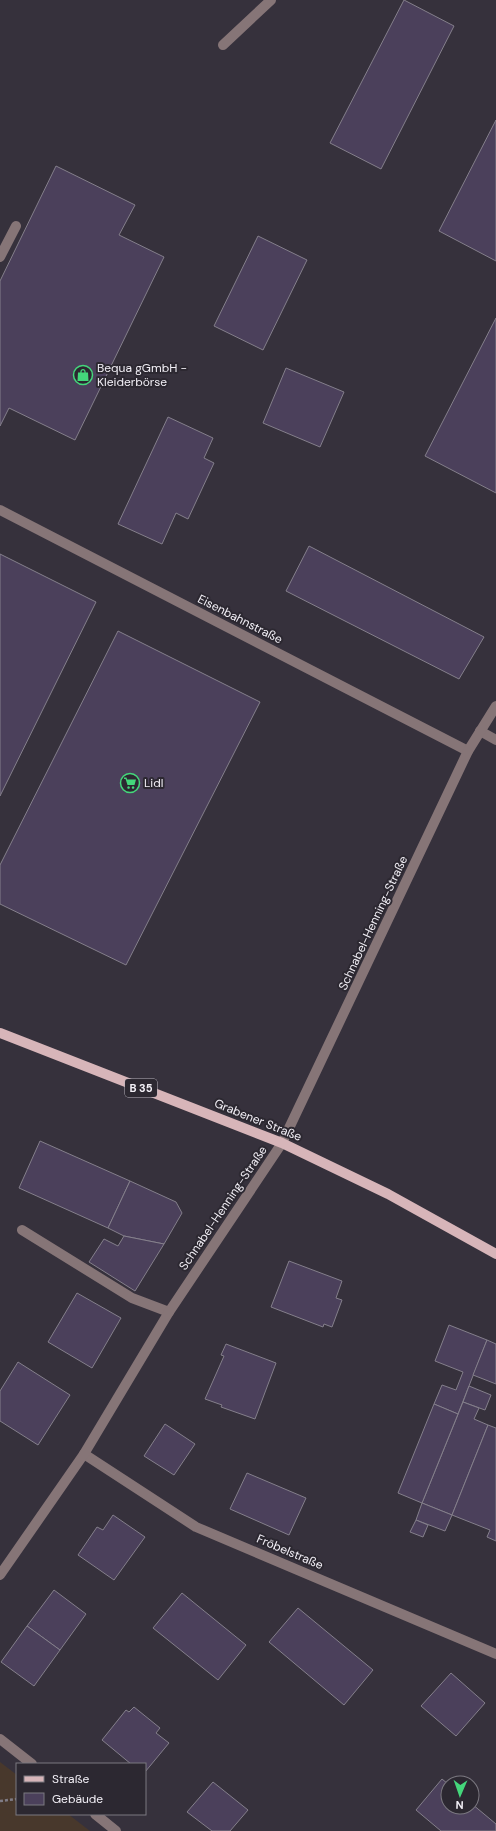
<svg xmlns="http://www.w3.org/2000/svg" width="496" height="1831" font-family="'DM Sans',sans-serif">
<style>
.education{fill:#48382c}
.building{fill:#4b405b;stroke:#847f8b}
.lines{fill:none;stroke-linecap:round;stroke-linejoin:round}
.path{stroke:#807c86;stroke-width:2.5;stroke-dasharray:3 2;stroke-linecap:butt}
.minor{stroke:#867577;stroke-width:10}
.major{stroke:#d7b5b9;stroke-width:10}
.labels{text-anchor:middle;stroke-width:4;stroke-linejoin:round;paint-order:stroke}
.shield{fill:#2c2831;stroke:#b7b3bb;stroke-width:1}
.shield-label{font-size:11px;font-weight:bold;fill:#f2eff6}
.poi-label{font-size:12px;fill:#f2eff6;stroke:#2c2831;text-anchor:start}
.street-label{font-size:12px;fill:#f2eff6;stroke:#2c2831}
</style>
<rect width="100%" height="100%" fill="#36313c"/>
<polygon class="education" points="0,1762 17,1775 17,1814 68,1814 90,1831 0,1831"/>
<g class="building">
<polygon points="404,0 454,26 381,169 330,143"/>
<polygon points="496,120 496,261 439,231"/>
<polygon points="56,166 135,205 119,235 164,257 75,440 9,408 0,426 0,281"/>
<polygon points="258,236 307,260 263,350 214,326"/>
<polygon points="496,318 496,493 425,456"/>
<polygon points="286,368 344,392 320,447 263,423"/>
<polygon points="168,417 213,438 204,458 214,463 188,519 176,513 162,544 118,524"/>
<polygon points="309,546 484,637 459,679 286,591"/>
<polygon points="0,554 96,602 0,796"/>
<polygon points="118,631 260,702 126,965 0,904 0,865"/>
<polygon points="40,1141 130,1181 108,1228 19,1188"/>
<polygon points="130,1181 176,1202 182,1213 164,1244 124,1236 108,1228"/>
<polygon points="124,1236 164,1244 135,1291 89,1262 104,1239 118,1246"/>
<polygon points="289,1261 342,1281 336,1298 342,1300 332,1327 324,1324 323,1327 271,1307"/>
<polygon points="77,1293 121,1318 92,1368 48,1342"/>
<polygon points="449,1325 487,1340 458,1414 434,1404 442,1385 456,1390 463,1372 435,1361"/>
<polygon points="487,1340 496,1344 496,1384 473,1375"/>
<polygon points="226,1344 276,1363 255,1419 221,1407 222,1405 205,1399 224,1356 221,1355"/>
<polygon points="18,1362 70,1395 38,1445 0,1421 0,1391"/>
<polygon points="469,1386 491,1395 485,1410 463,1402"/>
<polygon points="463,1402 479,1408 474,1419 488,1425 452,1515 422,1503"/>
<polygon points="434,1404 458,1414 422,1503 398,1493"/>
<polygon points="165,1424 195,1444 174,1475 144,1456"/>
<polygon points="488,1425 496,1428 496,1541 487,1537 490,1530 452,1515"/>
<polygon points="247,1473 306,1498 289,1535 230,1509"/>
<polygon points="422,1503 452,1515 445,1531 416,1520"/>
<polygon points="113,1515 145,1537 114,1580 78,1555 97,1527 103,1530"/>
<polygon points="416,1520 428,1525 423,1537 410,1532"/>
<polygon points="54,1590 86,1614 60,1650 27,1626"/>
<polygon points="182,1593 246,1645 218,1680 153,1628"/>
<polygon points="298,1608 373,1670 344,1705 269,1642"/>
<polygon points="27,1626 60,1650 34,1686 1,1662"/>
<polygon points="451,1673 485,1703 456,1736 421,1706"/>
<polygon points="134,1707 160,1728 156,1733 169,1743 145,1772 145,1764 131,1764 102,1740 126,1710 129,1712"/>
<polygon points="442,1779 448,1784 448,1807 472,1807 472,1804 496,1824 496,1831 441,1831 416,1810"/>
<polygon points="213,1782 248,1810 230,1831 212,1831 187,1812"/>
</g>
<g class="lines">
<polyline class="path" points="0,1801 17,1799"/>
<g class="minor">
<polyline points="223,45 271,0"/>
<polyline points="0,257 16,226"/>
<polyline points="0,510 468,751"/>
<polyline points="480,731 496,740"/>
<polyline points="22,1230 132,1298 169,1312"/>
<polyline points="84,1454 196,1527 496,1654"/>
<polyline points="0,1575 84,1454 169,1312 282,1143 468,751 496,706"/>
<polyline points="0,1739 32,1764"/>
<polyline points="95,1814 116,1831"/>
</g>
<polyline class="major" points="0,1033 282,1143 388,1194 496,1254"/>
</g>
<defs>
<g id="shop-ring" transform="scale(1)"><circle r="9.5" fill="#2c2831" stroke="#44d77b" stroke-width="1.5"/><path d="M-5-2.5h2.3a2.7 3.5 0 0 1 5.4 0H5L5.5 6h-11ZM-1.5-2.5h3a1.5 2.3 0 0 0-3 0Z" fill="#44d77b"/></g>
<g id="supermarket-ring" transform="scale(1)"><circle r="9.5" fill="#2c2831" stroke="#44d77b" stroke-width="1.5"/><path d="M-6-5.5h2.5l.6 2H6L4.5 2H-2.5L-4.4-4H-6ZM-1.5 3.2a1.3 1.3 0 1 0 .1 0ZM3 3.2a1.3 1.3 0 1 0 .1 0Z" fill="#44d77b"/></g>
</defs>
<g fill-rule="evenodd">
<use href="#shop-ring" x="83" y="375"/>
<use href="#supermarket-ring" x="130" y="783"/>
</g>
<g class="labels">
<rect class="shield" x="125" y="1079" width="32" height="18" rx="3"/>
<g class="shield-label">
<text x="141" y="1092">B 35</text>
</g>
<g class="poi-label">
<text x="97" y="372">Bequa gGmbH -<tspan x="97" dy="14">Kleiderbörse</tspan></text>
<text x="144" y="787">Lidl</text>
</g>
<g class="street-label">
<text transform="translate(240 619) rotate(27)" y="4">Eisenbahnstraße</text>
<text transform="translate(373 923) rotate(-65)" y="4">Schnabel-Henning-Straße</text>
<text transform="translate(258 1120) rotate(22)" y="4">Grabener Straße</text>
<text transform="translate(223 1208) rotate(-56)" y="4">Schnabel-Henning-Straße</text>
<text transform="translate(290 1552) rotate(23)" y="4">Fröbelstraße</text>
</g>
</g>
<rect x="16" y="1763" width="130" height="52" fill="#2c2831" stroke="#7b7880"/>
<rect x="24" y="1776" width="20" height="6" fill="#d7b5b9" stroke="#7b7880"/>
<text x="52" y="1783" font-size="12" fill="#f2eff6">Straße</text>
<rect x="24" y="1793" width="20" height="12" fill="#4b405b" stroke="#7b7880"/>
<text x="52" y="1803" font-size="12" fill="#f2eff6">Gebäude</text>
<g transform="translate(460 1795) rotate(182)"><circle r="19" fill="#2c2831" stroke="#7b7880"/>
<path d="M0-3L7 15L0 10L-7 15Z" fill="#44d77b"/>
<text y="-6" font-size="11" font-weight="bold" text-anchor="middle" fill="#f2eff6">N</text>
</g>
</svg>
